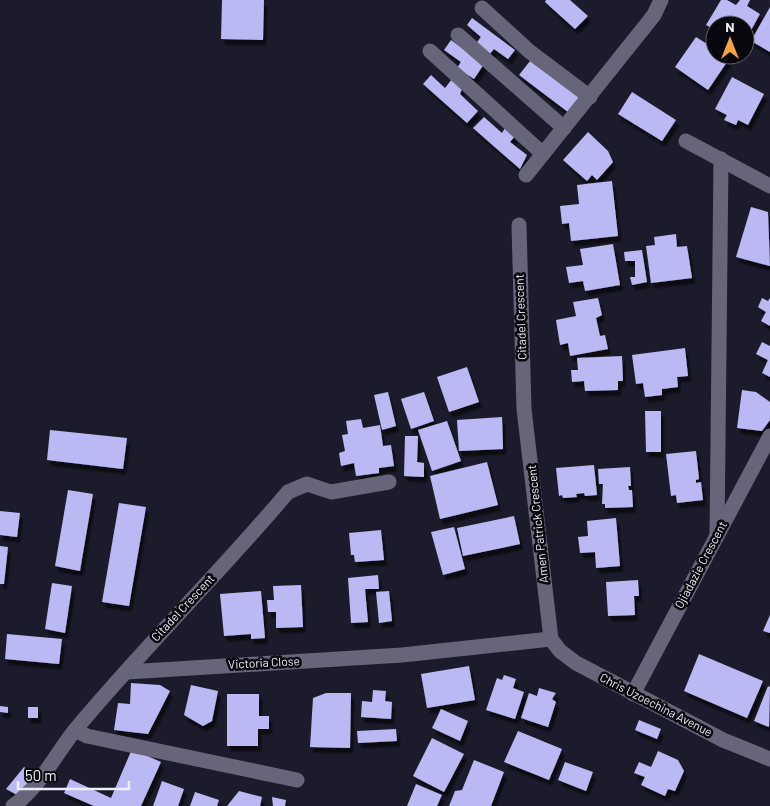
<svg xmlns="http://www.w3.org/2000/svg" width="770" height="806" font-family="Barlow,sans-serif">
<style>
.building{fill:#bbb9f3;filter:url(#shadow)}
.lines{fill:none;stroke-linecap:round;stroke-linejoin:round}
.street{stroke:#666579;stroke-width:15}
.labels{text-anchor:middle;stroke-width:5;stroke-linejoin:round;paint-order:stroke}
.street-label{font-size:12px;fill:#ededf8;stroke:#07070d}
</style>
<defs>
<filter id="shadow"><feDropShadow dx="3" dy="5.5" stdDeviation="1" flood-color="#0009"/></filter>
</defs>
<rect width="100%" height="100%" fill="#1c1b2b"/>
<g class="building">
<polygon points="222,0 264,0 263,40 221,39"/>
<polygon points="546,0 570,0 588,16 575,29 545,2"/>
<polygon points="721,0 727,0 736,5 740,0 750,0 747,6 760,14 745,41 745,25 715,25 715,30 706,25"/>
<polygon points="770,7 770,52 751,41"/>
<polygon points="472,18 515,50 508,59 494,49 488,56 474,46 481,37 467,25"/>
<polygon points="696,37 715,49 715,55 723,55 729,59 708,90 675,67"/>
<polygon points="451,40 484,64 474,79 457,68 461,62 444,50"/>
<polygon points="530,61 579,97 568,112 519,75"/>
<polygon points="431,75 445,88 452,79 462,89 460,94 478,111 467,123 423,84"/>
<polygon points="732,77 764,94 748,125 738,120 736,125 724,120 727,115 715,109"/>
<polygon points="632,92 676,120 662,141 618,114"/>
<polygon points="484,117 502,133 505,128 515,136 510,142 527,155 520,169 473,128"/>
<polygon points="588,132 608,151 613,162 597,180 592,175 587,181 563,160"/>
<polygon points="612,181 618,236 571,241 569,223 562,224 560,206 579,204 577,185"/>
<polygon points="751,207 768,212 770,266 736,257"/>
<polygon points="676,234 677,247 687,246 692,278 651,283 646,246 655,245 654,237"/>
<polygon points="613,244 620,285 585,291 583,281 569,283 566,267 583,265 580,249"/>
<polygon points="642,250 647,282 632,285 630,277 635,277 635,261 625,261 624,252"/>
<polygon points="598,298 602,315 596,318 600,336 605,335 608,349 570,356 568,343 560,345 556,320 576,316 573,302"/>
<polygon points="762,298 768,301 770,298 770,326 761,321 766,312 758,307"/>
<polygon points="762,342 770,346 770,377 762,373 768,360 756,354"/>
<polygon points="685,348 688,376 677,377 678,387 662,389 662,395 645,397 643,383 636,384 632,355"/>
<polygon points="622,356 623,381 618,381 618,390 585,391 584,381 572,382 571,370 578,370 577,358"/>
<polygon points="467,367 479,402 449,412 437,377"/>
<polygon points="742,390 756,392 770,402 770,420 762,431 737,428"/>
<polygon points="388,392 396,426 382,430 374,395"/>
<polygon points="424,392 434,421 411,429 401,399"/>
<polygon points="645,411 661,411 661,452 646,452"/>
<polygon points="502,417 503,449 459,451 457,420"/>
<polygon points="361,419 363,428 380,425 383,446 391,445 394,466 379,468 379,473 356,476 354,463 341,466 339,453 345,451 342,435 348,434 346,421"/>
<polygon points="447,421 461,461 432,471 418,430"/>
<polygon points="50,430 127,438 123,469 47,460"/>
<polygon points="405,436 418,436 417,462 424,463 424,477 404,476"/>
<polygon points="696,451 699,479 696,480 696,483 701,482 703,500 677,503 676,495 671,496 666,454"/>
<polygon points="487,462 498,505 440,519 430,476"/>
<polygon points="594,465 597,495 585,496 584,493 576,494 577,497 563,498 562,495 559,496 556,468"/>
<polygon points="630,467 631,486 628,486 629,490 632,490 633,507 605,508 605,504 602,504 603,484 599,484 598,469"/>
<polygon points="68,490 93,494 80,571 55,566"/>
<polygon points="119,503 146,507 129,606 102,602"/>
<polygon points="0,511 20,513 17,537 0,535"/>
<polygon points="514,516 520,544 463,556 457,528"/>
<polygon points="616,518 620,566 596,568 595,552 580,553 578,537 588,536 587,521"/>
<polygon points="454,527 465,569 443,575 431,532"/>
<polygon points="381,530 384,560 355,562 354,555 351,555 349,533"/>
<polygon points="0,546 8,547 4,584 0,584"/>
<polygon points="378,575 379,589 365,589 368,622 351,623 348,578"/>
<polygon points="638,580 639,596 634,596 635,615 608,616 606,582"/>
<polygon points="52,583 72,586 65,633 45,629"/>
<polygon points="301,585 303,627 276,628 276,612 268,612 267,600 274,600 273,586"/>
<polygon points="261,591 265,638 251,639 251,634 224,636 220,594"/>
<polygon points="389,591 392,621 379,623 376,592"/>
<polygon points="770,615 770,633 763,631"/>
<polygon points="7,634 62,639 59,664 5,659"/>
<polygon points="699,654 763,681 747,718 684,691"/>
<polygon points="469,666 475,700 427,708 421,674"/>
<polygon points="504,675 516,679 513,688 524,692 515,719 486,710 497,678 502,680"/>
<polygon points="131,683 160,685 170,691 148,734 114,730 118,703 130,704"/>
<polygon points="191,685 218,691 212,721 203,726 184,715"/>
<polygon points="768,686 770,687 769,727 754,721"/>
<polygon points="539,688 556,693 552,699 556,702 548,727 521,718 529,693 537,696"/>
<polygon points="373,690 386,691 385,701 392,702 391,719 361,717 362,701 372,702"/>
<polygon points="326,693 351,693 350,748 310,747 313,698"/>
<polygon points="227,694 259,694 259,716 269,716 269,729 258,729 258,746 227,746"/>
<polygon points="0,706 8,707 8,713 0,712"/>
<rect x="28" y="707" width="10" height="11"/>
<polygon points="441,709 468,721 460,741 432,728"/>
<polygon points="639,720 661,729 657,739 635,730"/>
<polygon points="396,729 397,741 358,743 357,731"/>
<polygon points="518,731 562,749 549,780 504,762"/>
<polygon points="432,738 464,754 444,792 413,776"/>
<polygon points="132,749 161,762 141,806 94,806 64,793 70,779 111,798"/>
<polygon points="658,751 678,760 684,771 675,791 668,789 665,796 641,785 645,777 634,773 639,762 651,767"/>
<polygon points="474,760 504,772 491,806 449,806 455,791 462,790"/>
<polygon points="565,762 593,772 586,791 558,780"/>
<polygon points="24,767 34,774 19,796 6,789"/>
<polygon points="162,781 184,789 178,806 153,806"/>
<polygon points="416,784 442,795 437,806 407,806"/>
<polygon points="239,791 262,797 260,806 227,806"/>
<polygon points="195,792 219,800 217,806 190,806"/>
<polygon points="272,797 286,800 285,806 273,806"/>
</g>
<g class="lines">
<g class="street">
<polyline points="482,8 529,51 590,97"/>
<polyline points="458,35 564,128"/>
<polyline points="430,51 543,154"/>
<polyline points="686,141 770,186"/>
<polyline points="526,175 654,15 661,0"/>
<polyline points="519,225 524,409 551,639 560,651 576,663 723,740 770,759"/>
<polyline points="717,536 721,159"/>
<polyline points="127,672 402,655 551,639"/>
<polyline points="633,694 770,436"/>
<polyline points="75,730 87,736 297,780"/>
<path d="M13,806C40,787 55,755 75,730C143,648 219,574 288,492L307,484L331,492L389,482"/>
</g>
</g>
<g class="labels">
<g class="street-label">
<text transform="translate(521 317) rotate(-92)" y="4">Citadel Crescent</text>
<text transform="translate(538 524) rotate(-96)" y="4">Amen Patrick Crescent</text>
<text transform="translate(701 565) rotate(-62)" y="4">Ojiadazie Crescent</text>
<text transform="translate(183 608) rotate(-47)" y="4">Citadel Crescent</text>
<text transform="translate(264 663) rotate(-3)" y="4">Victoria Close</text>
<text transform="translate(656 705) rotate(27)" y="4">Chris Uzoechina Avenue</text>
</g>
</g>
<g transform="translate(730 40)"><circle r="24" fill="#07070d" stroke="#63636b"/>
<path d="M0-4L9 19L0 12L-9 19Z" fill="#f4a444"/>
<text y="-8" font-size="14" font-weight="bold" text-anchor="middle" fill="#ededf8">N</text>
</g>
<path d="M18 781v8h111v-8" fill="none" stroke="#ededf8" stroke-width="2.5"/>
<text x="25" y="781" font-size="15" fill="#ededf8" stroke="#07070d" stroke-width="4" paint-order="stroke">50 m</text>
</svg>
